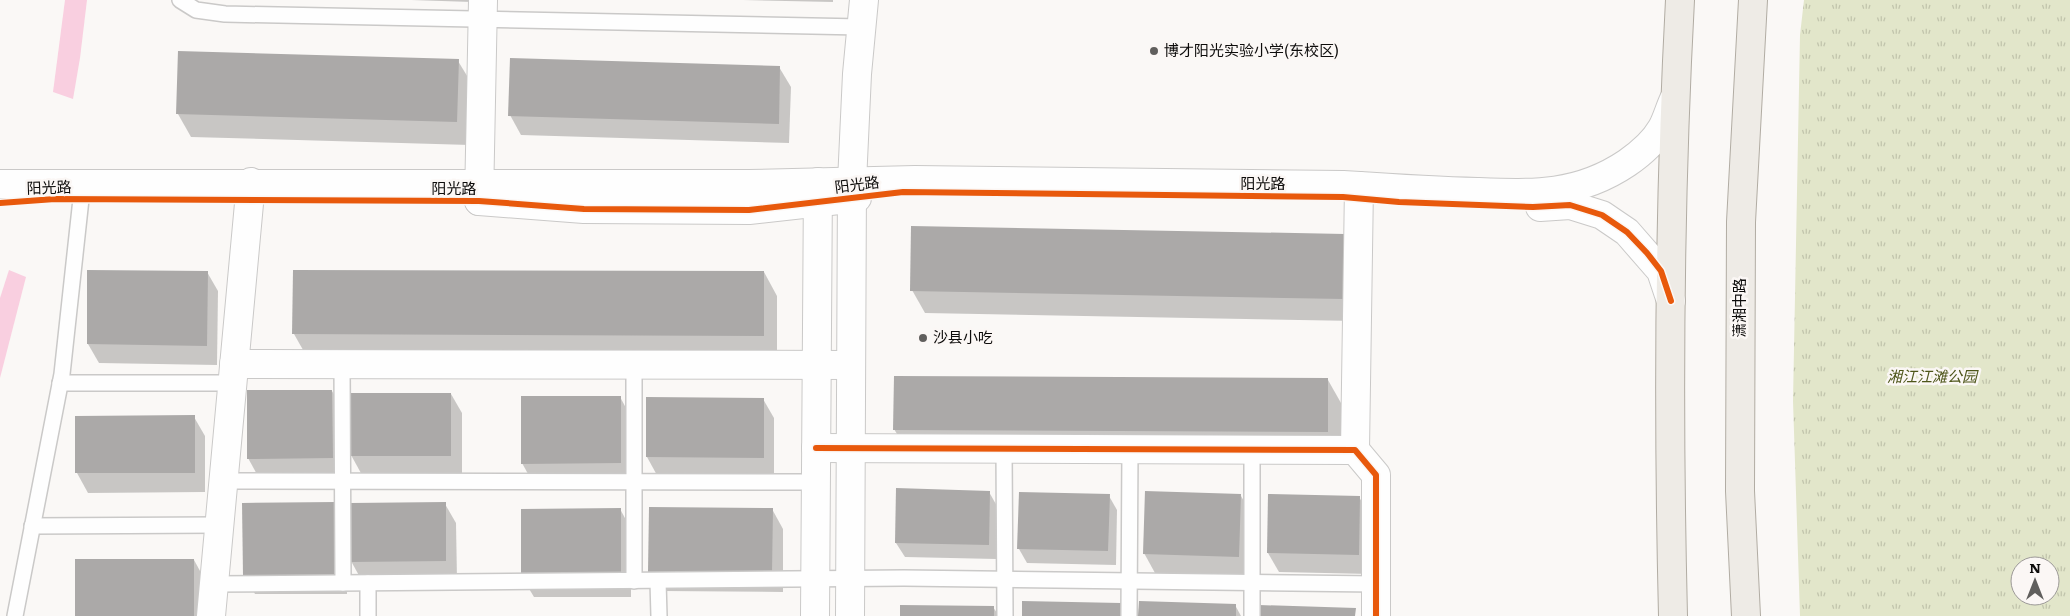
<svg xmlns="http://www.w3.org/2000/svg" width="2070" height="616" font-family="Literata,'Noto Sans SC',serif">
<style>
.grass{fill:url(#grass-tufts);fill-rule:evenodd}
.water{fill:#f9cfe0}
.shadow{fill:#0003}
.building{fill:#aba9a8}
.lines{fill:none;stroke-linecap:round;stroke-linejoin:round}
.service-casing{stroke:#cac9c8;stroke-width:18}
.minor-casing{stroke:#cac9c8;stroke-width:30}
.tertiary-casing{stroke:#cac9c8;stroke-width:30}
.primary-casing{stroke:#b1aca3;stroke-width:30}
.service{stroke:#fefefe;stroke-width:15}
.minor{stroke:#fefefe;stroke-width:28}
.tertiary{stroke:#fefefe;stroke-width:28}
.primary{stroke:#eeebe6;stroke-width:28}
.cycleway-casing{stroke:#fbf7f5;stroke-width:9}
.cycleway{stroke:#e8590c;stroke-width:6}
.poi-dot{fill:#605f5d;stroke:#fbf7f5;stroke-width:2}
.labels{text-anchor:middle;stroke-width:5;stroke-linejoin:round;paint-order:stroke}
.poi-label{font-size:15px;fill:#0d0c0b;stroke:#fbf7f5;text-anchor:start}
.street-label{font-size:15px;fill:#0d0c0b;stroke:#fbf7f5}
.park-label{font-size:15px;font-style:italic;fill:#4e561a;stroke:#fbf7f5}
</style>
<defs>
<pattern id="grass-tufts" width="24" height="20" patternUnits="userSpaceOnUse" patternTransform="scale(1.25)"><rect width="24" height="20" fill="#e2e6ca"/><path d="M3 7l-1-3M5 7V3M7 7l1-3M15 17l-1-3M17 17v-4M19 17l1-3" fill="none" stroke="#c1c4ac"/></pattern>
</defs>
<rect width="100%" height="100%" fill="#faf8f6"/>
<path class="grass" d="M1804,0H2070V616H1800L1793,401L1800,35ZM2020,566H2050V596H2020Z"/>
<g class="water">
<polygon points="65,0 87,0 80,58 73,99 53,92"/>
<polygon points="9,270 26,277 0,378 0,298"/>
</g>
<g class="shadow">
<polygon points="411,0 472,0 472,2"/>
<polygon points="743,0 833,0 833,2"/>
<polygon points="458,61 472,84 470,145 191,137 178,114"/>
<polygon points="779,67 791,87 789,143 521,135 510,115"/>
<polygon points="1345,235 1357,321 925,313 912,290"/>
<polygon points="207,272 218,291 217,365 99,363 88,344"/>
<polygon points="764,272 777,296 777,358 307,357 294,334"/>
<polygon points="1328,380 1341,403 1341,455 908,452 894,429"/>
<polygon points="332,391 343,410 343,477 259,478 248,458"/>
<polygon points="451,394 462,413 462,475 362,475 351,455"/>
<polygon points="620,397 631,417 631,482 533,483 522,463"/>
<polygon points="648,398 763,399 774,418 774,477 658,477 647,457"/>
<polygon points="77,417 194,417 205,436 205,492 88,493 77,473"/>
<polygon points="989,492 997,506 996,559 905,557 896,543"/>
<polygon points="1109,496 1117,510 1116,565 1027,563 1019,549"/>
<polygon points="1241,496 1252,515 1250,576 1155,573 1144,553"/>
<polygon points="1359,497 1371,517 1370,574 1279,572 1268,553"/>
<polygon points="244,504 347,523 347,594 255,594 244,575"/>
<polygon points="445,504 456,523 457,580 362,581 351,561"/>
<polygon points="620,509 631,529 631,597 534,597 522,577"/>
<polygon points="772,509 783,529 783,592 661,591 650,572"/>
<polygon points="194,560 205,580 205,616 77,616"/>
<polygon points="1235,605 1241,616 1140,616"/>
<polygon points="993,607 999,616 901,616"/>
</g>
<g class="building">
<polygon points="178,51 459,59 457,122 176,114"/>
<polygon points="510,58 780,66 779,124 508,116"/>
<polygon points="911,226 1345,234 1344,299 910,291"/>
<polygon points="87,270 208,271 207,346 87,344"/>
<polygon points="293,270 764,271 764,336 292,334"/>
<polygon points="894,376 1328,378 1328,432 893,430"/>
<polygon points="247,390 332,390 333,458 247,459"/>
<rect x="350" y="393" width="101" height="63"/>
<polygon points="521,396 621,396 621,463 521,464"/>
<polygon points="646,397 764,398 764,458 646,457"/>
<polygon points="195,415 195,473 75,473 75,416"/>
<polygon points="896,488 990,491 989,545 895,543"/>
<polygon points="1145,491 1241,494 1239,557 1143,554"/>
<polygon points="1019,492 1110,494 1108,551 1017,549"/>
<polygon points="1268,494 1360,496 1359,555 1267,553"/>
<polygon points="336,502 337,575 243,575 242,503"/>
<polygon points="446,502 446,561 350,562 350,503"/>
<polygon points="649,507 773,508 772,573 648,572"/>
<polygon points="621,508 621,578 521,578 521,509"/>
<rect x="75" y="559" width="119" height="57"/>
<polygon points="1022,601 1121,603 1121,616 1022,616"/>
<polygon points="1139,601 1236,604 1236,616 1138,616"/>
<polygon points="900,605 994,606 994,616 900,616"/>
<polygon points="1259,605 1356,608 1355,616 1258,616"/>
</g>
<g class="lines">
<g class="service-casing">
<g id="service">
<polyline points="180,0 196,10 225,14 861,27"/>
<polyline points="342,364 343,583"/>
<polyline points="60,383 232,383"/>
<polyline points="1004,448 1005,616"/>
<polyline points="1252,449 1252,616"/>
<polyline points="223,481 816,482"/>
<polyline points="32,526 219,525"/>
<polyline points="634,581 634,365"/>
<polyline points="658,581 659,616"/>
<polyline points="368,583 368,616"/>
<polyline points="214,584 904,578 1377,584"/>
<polyline points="15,616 62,374 81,199"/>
<polyline points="1129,616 1130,449"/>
</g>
</g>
<g class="minor-casing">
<g id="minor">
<polyline points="479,201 483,0"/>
<polyline points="234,364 851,365"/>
<polyline points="816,448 1355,450 1376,475 1376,616"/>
<polyline points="1355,450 1359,186"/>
<polyline points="211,616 251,182"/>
<polyline points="815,616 818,182"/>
<polyline points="850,616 852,182 857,74 864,0"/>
</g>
</g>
<g class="tertiary-casing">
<g id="tertiary">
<path d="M0,184H749L915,180L1343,185C1388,188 1432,191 1477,192C1533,194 1578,196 1627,163C1640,154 1654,142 1662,128C1667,119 1670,107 1675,97"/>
<polyline points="479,201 584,209 749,210 857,198"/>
<polyline points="1540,207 1570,205 1602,215 1627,232 1661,271 1671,301"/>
</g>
</g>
<g class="primary-casing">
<g id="primary">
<path d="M1673,616C1668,411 1669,205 1680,0"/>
<polyline points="1746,616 1740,491 1741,222 1753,0"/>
</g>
</g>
<use href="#service" class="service"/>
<use href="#minor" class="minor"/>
<use href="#tertiary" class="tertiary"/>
<use href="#primary" class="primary"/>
<g class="cycleway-casing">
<g id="cycleway">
<polyline points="0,203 55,199 479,201 584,209 749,210 903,192 1343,197 1399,202 1533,207 1570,205 1602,215 1627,232 1647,253 1661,271 1671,301"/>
<polyline points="816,448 1355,450 1376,475 1376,616"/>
</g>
</g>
<use href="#cycleway" class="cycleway"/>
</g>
<g class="poi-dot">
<circle cx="1154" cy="51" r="5"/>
<circle cx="923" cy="338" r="5"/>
</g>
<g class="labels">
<g class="poi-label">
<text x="1164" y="56">博才阳光实验小学(东校区)</text>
<text x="933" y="343">沙县小吃</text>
</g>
<g class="street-label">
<text x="1263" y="189">阳光路</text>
<text transform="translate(857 185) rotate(-7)" y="5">阳光路</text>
<text transform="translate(49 188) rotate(-2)" y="5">阳光路</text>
<text x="454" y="194">阳光路</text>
<text transform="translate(1740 308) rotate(-90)" y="5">潇湘中路</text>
</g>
<g class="park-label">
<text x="1932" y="382">湘江江滩公园</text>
</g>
</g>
<g transform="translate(2035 581)"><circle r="24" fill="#fbf7f5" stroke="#9c9997"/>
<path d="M0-4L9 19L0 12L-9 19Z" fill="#605f5d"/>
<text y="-8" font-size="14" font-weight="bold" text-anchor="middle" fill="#0d0c0b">N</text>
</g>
</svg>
